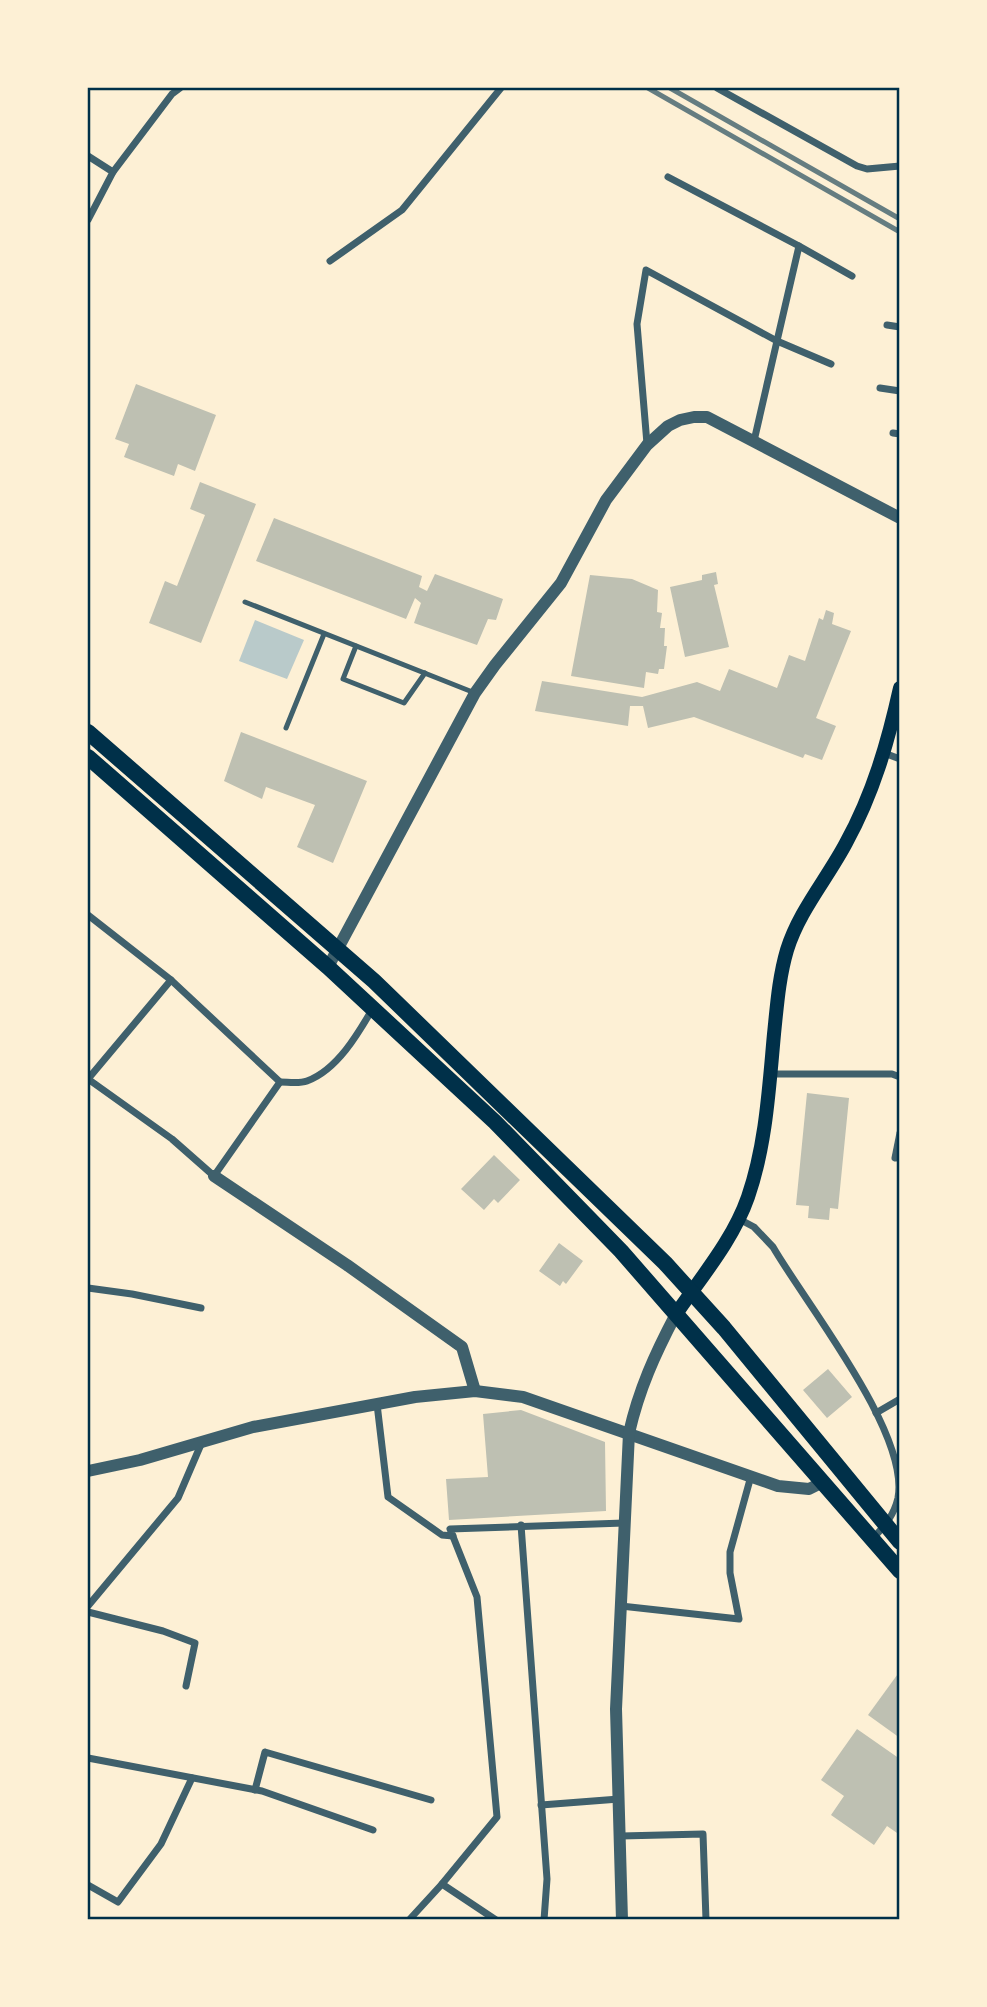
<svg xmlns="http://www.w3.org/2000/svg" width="987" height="2007" font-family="'Archivo Narrow',sans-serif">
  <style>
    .green { fill: #b9caca }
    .building { fill: #bec0b2 }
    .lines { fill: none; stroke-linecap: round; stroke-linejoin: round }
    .service { stroke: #3f606c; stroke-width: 5 }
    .minor { stroke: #3f606c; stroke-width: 7 }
    .tertiary { stroke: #3f606c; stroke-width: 12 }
    .secondary { stroke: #003049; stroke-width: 14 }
    .trunk { stroke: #003049; stroke-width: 16 }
    .rail { stroke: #657d81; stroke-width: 5 }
    .neatline { fill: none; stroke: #003049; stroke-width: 2.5 }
  </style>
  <rect width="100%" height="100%" fill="#fdf0d5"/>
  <polygon class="green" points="255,620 304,640 287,679 239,661"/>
  <g class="building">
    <polygon points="136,384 216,415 195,471 178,464 174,476 124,457 129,444 115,439"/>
    <polygon points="200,482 256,504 201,643 149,623 165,581 177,586 205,515 190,509"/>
    <polygon points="274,518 422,576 419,587 427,591 435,574 503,599 496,620 488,619 477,645 414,623 421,603 415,598 406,619 256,561"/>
    <polygon points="716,572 718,584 714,585 729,647 685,657 670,587 702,580 702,575"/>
    <polygon points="590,575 632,579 658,590 657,612 662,613 660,628 665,628 664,646 667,646 664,669 659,669 658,674 646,672 644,688 571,676"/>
    <polygon points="826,610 834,613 832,624 851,631 816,718 836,726 822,760 805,754 803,758 694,717 648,728 643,706 630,706 628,726 535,711 542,681 642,697 697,682 720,691 729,669 777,688 789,655 805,661 819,618 823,620"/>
    <polygon points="241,732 367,781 333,863 297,847 315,805 266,787 262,799 224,781"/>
    <polygon points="807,1093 849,1098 838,1209 830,1208 829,1220 808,1218 809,1206 796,1205"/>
    <polygon points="494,1155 520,1180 498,1203 494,1199 484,1210 461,1189"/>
    <polygon points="559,1243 583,1261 566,1284 563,1281 560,1286 539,1271"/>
    <polygon points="828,1369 852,1397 827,1418 803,1390"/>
    <polygon points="521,1410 605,1442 606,1511 449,1520 446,1479 488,1477 483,1414"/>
    <polygon points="900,1671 900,1738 868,1715"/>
    <polygon points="857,1729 900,1759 900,1835 887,1826 874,1845 831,1815 844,1796 821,1780"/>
  </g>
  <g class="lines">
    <g class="service">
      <polyline points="245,602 475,693"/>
      <polyline points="356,646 343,679 404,703 425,673"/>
      <polyline points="286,728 324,634"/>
    </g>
    <g class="minor">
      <polyline points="717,88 857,166 867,169 900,166"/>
      <polyline points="88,156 113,172 88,220"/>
      <polyline points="113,172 172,94 180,88"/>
      <polyline points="668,177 799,246"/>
      <polyline points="330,261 402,210 501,88"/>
      <polyline points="887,325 900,327"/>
      <polyline points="831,364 777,341 799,246 852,276"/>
      <polyline points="880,388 900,391"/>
      <polyline points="893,433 900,434"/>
      <polyline points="647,444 637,324 646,270 777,341 754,441"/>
      <polyline points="884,753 900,759"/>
      <polyline points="88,915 171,980 280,1082 214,1176 172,1139 88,1079"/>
      <polyline points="771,1074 892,1074 900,1077"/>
      <polyline points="88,1079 171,980"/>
      <path d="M280 1082C288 1082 299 1084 307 1081 337 1070 358 1034 373 1008"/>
      <polyline points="895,1158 900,1133"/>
      <path d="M739 1219 754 1227 773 1247C806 1304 910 1433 898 1498 894 1515 885 1526 873 1538"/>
      <polyline points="88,1288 132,1294 201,1308"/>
      <polyline points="377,1404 388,1497 442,1535 453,1536"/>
      <polyline points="876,1413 900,1399"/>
      <polyline points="521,1525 547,1879 544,1920"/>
      <polyline points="88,1606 178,1498 202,1442"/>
      <polyline points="621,1606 739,1619 730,1573 730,1552 751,1476"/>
      <polyline points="88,1612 163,1631 195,1643 186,1686"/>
      <polyline points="88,1758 262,1791 373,1830"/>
      <polyline points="255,1790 265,1752 431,1800"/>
      <polyline points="541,1805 619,1799"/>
      <polyline points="621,1836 703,1834 706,1920"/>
      <polyline points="442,1884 496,1920"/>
      <polyline points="88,1885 118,1902 161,1844 192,1778"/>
      <polyline points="409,1920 442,1884 497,1817 477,1597 450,1529 624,1523"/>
    </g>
    <g class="tertiary">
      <polyline points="328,967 475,693 495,665 561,583 606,500 647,445 668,426 680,420 694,417 707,417 900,518"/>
      <polyline points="214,1176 347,1265 462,1347 475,1391"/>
      <polyline points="88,1471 140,1460 253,1427 415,1397 475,1391 523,1397 778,1486 809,1489 823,1482"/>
      <path d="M622 1920 616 1709 629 1433C639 1389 655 1354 676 1314"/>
    </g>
    <path class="secondary" d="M676 1314C702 1276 733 1240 748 1197 766 1145 769 1088 774 1034 777 1005 779 977 787 950 799 911 827 879 846 843 873 794 888 742 900 688"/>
    <g class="trunk">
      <polyline points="88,732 374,981 665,1263 724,1328 900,1542"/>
      <polyline points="88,757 328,967 495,1122 621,1251 900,1571"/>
    </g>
    <g class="rail">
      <polyline points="648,88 900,232"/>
      <polyline points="670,88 900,219"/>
    </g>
  </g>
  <rect width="987" height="2007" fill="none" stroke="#fdf0d5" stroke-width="178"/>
  <rect x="89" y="89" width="809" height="1829" class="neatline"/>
</svg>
